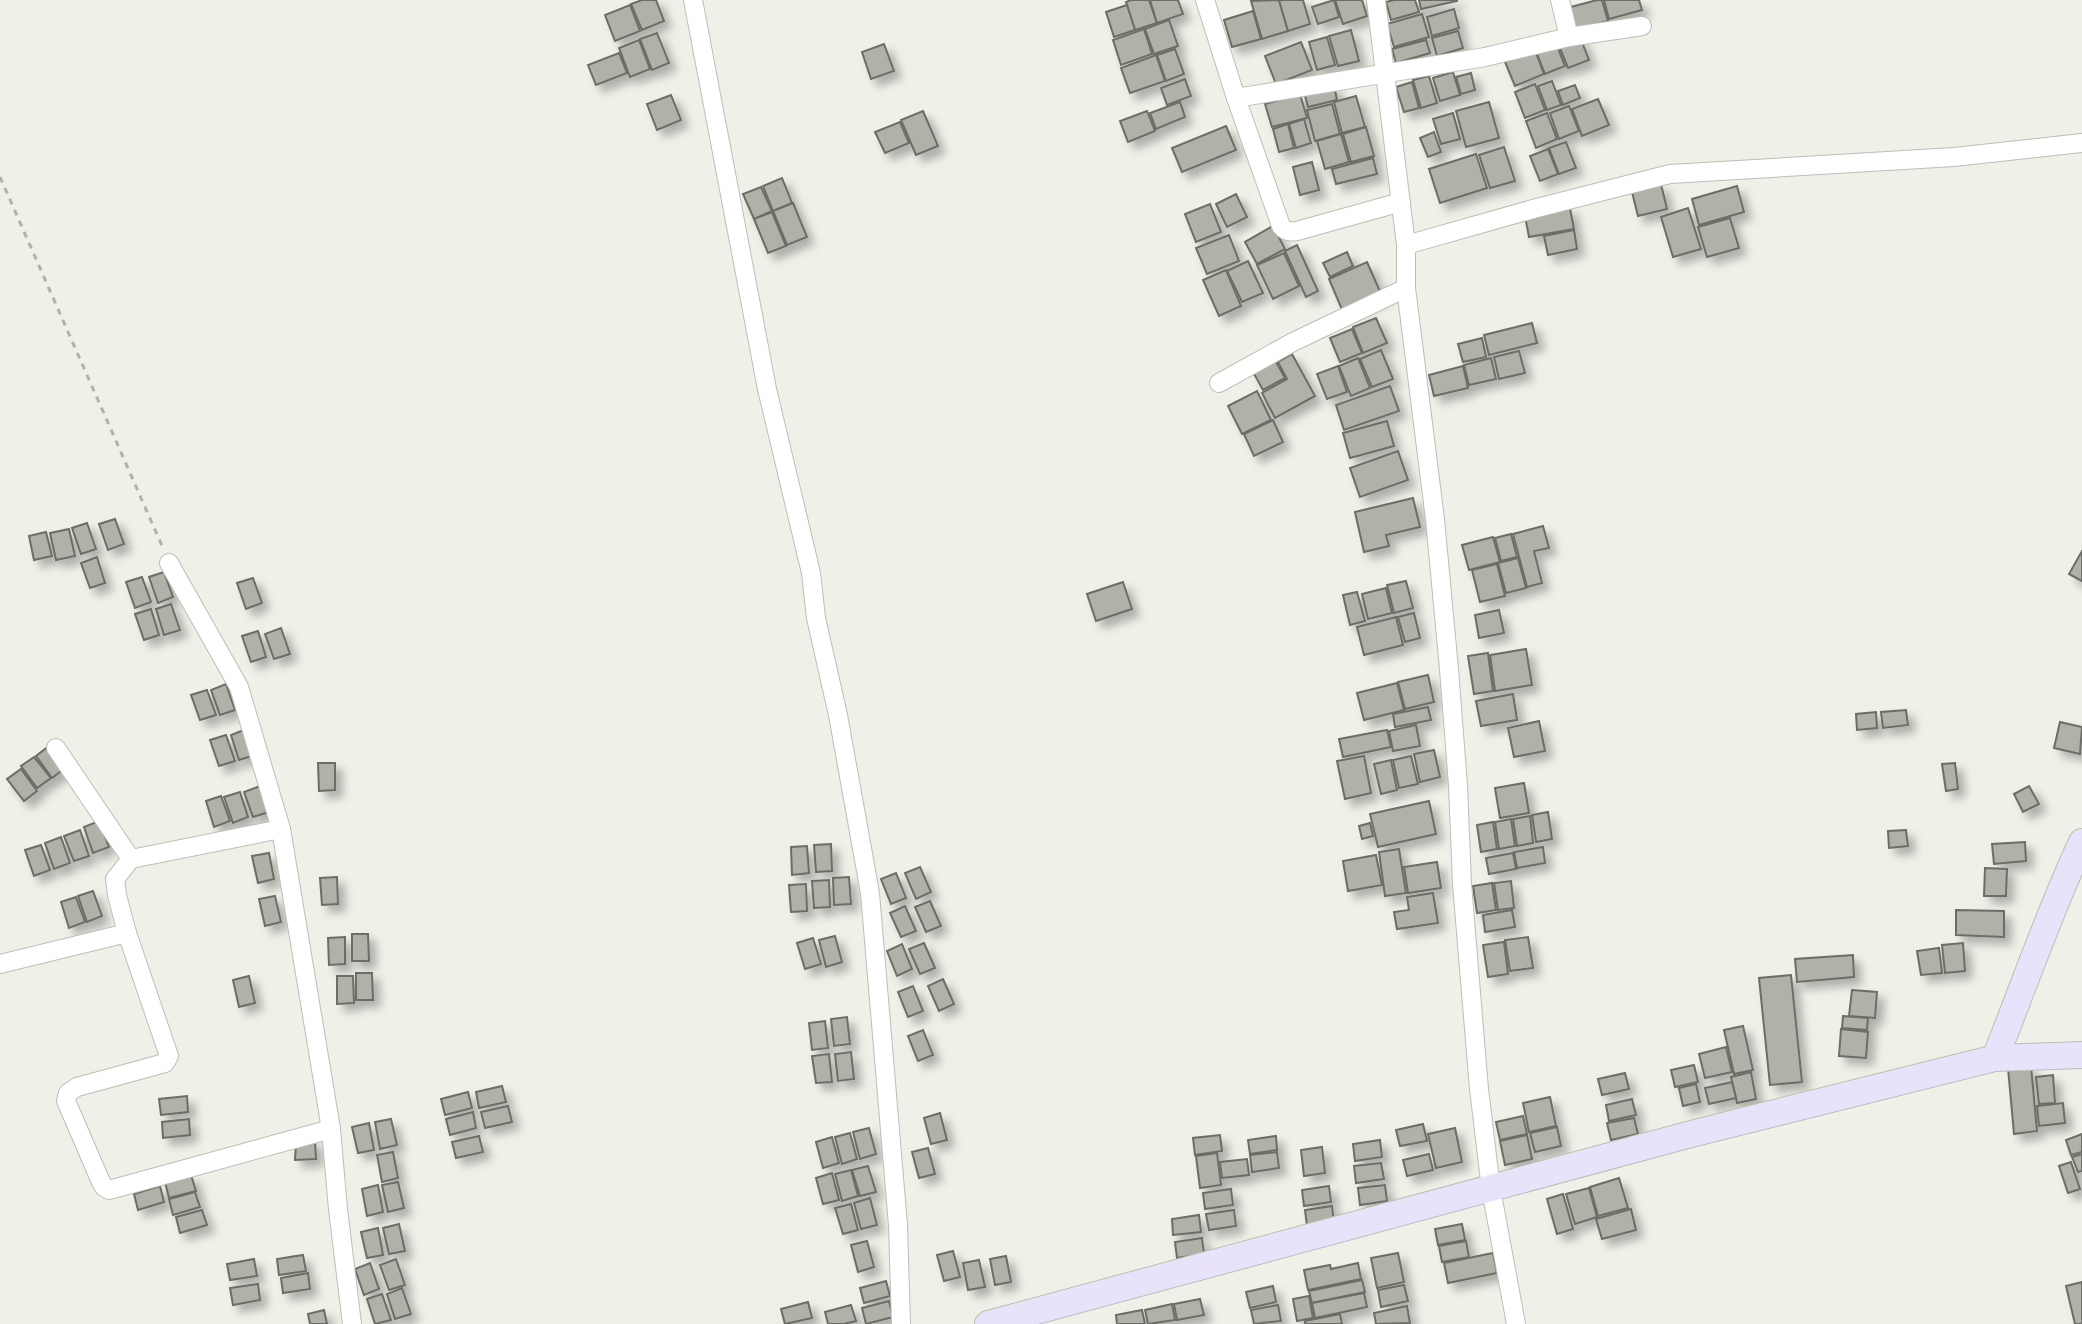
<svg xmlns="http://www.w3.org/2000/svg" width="2082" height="1324" font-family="Rubik,sans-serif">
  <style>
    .building { fill: #aeb2a9; stroke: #6b6e66; stroke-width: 2; filter: url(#shadow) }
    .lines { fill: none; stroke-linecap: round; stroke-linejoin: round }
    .street-casing { stroke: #bbbfb6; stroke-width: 20 }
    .secondary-casing { stroke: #bbbfb6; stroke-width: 28 }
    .path { stroke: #b0b2ab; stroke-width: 3; stroke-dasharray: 6 6; stroke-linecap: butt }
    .street { stroke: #fff; stroke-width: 18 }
    .secondary { stroke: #e8e2fa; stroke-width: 26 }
  </style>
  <defs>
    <filter id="shadow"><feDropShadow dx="7" dy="7" stdDeviation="4" flood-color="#0004"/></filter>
  </defs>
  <rect width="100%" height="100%" fill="#eef1e8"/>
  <g class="building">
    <polygon points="642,0 656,0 664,21 642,30 631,4"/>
    <polygon points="1131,0 1149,0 1157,23 1135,30 1126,2"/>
    <polygon points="1150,0 1178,0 1183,14 1157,23"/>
    <polygon points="1279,0 1288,31 1262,39 1251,1"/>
    <polygon points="1279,0 1303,0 1310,24 1288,31"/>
    <polygon points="1334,0 1339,17 1318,24 1312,7"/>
    <polygon points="1335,0 1362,0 1367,16 1343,24"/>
    <polygon points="1394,0 1415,0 1419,12 1391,20 1386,2"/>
    <polygon points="1419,0 1457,0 1457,1 1421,9"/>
    <polygon points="1597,0 1602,0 1608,21 1572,30 1567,8"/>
    <polygon points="1604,0 1639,0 1642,10 1609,19"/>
    <polygon points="630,5 640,31 615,41 605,15"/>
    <polygon points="1127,5 1135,30 1114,37 1106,12"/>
    <polygon points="1454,9 1459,28 1432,36 1427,17"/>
    <polygon points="1253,11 1261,39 1232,47 1224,20"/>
    <polygon points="1422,14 1429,37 1394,47 1387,24"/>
    <polygon points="1169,20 1178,46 1154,54 1145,29"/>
    <polygon points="1144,29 1152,54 1121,65 1113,40"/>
    <polygon points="1351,30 1359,61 1338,66 1329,36"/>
    <polygon points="1458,31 1463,48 1437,56 1432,38"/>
    <polygon points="657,33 669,63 652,70 640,39"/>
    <polygon points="1327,37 1335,65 1317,70 1309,42"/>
    <polygon points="1580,37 1589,60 1568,68 1559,46"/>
    <polygon points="639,40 650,69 630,77 619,48"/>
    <polygon points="1426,40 1430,53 1396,63 1392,49"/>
    <polygon points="1301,42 1312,70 1276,84 1265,56"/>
    <polygon points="884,44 894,71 871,79 862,52"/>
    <polygon points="1557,46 1565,66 1545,74 1537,54"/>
    <polygon points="1175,49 1184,74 1166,81 1157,55"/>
    <polygon points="1535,50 1544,74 1515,86 1505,62"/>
    <polygon points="619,53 627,73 596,85 588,65"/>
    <polygon points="1156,55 1165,81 1130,93 1121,68"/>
    <polygon points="1453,72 1460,95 1440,101 1433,78"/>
    <polygon points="1471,73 1475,90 1461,94 1456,77"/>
    <polygon points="1429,76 1437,103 1421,108 1413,80"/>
    <polygon points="1185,79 1191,96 1167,105 1161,88"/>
    <polygon points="1552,81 1561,105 1547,110 1538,86"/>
    <polygon points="1412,82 1419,108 1404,112 1396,87"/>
    <polygon points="1535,84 1545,110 1525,118 1515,92"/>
    <polygon points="1334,85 1337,100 1308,107 1304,92"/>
    <polygon points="1575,85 1580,98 1563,105 1558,91"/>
    <polygon points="1300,94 1307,118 1272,127 1265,104"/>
    <polygon points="671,95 681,120 657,130 647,104"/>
    <polygon points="1356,96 1365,127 1342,133 1334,102"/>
    <polygon points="1598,99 1609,125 1582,136 1572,109"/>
    <polygon points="1180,102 1185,117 1156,129 1150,113"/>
    <polygon points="1489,102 1499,138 1466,147 1456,111"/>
    <polygon points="1332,104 1340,134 1315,141 1307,110"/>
    <polygon points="1569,106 1579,131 1559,139 1550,113"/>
    <polygon points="923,111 938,146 916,155 901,120"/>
    <polygon points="1147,111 1155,131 1128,142 1120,121"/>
    <polygon points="1453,113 1460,139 1441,144 1433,119"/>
    <polygon points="1547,113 1557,139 1536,148 1526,121"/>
    <polygon points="1304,119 1311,143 1296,148 1289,124"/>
    <polygon points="900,122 909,143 885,153 875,132"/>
    <polygon points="1288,124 1294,148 1279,152 1273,129"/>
    <polygon points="1226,126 1236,150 1182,172 1172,148"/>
    <polygon points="1366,127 1374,156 1351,162 1343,134"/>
    <polygon points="1434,132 1441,152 1428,157 1420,138"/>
    <polygon points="1341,134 1349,162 1325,169 1317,141"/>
    <polygon points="1566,142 1576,168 1559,174 1549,148"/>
    <polygon points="1504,147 1515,181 1490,188 1479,155"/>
    <polygon points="1548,149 1558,174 1540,181 1530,156"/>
    <polygon points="1476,154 1487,188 1440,203 1429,169"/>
    <polygon points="1373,158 1377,174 1336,184 1332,169"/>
    <polygon points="1312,162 1319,190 1300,195 1293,167"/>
    <polygon points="782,178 792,203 773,211 763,186"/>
    <polygon points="1661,184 1667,209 1638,216 1632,192"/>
    <polygon points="1737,186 1744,212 1699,225 1692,199"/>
    <polygon points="761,187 772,211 754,219 743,194"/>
    <polygon points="1236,194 1247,217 1227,227 1216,204"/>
    <polygon points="793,203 807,237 787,245 773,211"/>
    <polygon points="1210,204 1221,232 1196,242 1185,214"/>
    <polygon points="1570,208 1574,229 1529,237 1525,216"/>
    <polygon points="1688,208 1701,249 1673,257 1661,217"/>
    <polygon points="772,212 786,246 768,253 754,219"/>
    <polygon points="1730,218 1739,248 1707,257 1698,227"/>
    <polygon points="1273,226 1285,249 1257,264 1245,242"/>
    <polygon points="1574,230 1577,249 1548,255 1544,236"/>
    <polygon points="1229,235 1239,261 1207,274 1196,248"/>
    <polygon points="1297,245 1318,291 1306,297 1285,251"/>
    <polygon points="1347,252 1353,266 1330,277 1323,263"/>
    <polygon points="1284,253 1299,286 1273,299 1257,265"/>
    <polygon points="1248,261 1263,293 1242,302 1227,271"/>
    <polygon points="1367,262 1382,296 1343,312 1329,279"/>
    <polygon points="1226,270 1241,306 1219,316 1203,280"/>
    <polygon points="1376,318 1387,343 1363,353 1353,327"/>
    <polygon points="1532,323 1537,343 1489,355 1484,335"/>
    <polygon points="1352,329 1362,353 1340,362 1330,338"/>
    <polygon points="1482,338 1486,357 1463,362 1458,344"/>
    <polygon points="1381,350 1393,379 1372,387 1360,359"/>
    <polygon points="1519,351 1525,373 1499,379 1494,357"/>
    <polygon points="1292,354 1315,396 1275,418 1262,393 1287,379 1278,362"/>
    <polygon points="1358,358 1370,388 1351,396 1339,366"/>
    <polygon points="1491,358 1496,379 1469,385 1464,365"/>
    <polygon points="1275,360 1285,378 1263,390 1253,372"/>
    <polygon points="1338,366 1347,392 1327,399 1317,374"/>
    <polygon points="1463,366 1468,388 1434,396 1429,375"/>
    <polygon points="1390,386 1399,411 1344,430 1336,405"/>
    <polygon points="1257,391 1271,420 1242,434 1228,406"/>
    <polygon points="1273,420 1283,442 1254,456 1244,434"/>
    <polygon points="1387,421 1394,446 1350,458 1343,433"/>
    <polygon points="1398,451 1408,480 1360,497 1350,468"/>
    <polygon points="1413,498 1420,527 1386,535 1389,546 1364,552 1355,512"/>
    <polygon points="115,519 124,544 108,550 99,524"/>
    <polygon points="87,523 96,549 81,554 72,528"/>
    <polygon points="1543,526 1549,548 1534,551 1542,583 1527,587 1513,534"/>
    <polygon points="69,529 75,556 56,560 50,533"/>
    <polygon points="46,532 52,556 34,560 29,536"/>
    <polygon points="1511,534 1517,557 1501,561 1495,538"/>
    <polygon points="1493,537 1500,562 1469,570 1462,545"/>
    <polygon points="2082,551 2082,581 2069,574"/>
    <polygon points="97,557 105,583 90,588 81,563"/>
    <polygon points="1518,558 1526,588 1506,593 1498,563"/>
    <polygon points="1497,564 1505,596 1480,602 1472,570"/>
    <polygon points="164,572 173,597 158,603 149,577"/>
    <polygon points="142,577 151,602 135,608 126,582"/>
    <polygon points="253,578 262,603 246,609 237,583"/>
    <polygon points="1406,581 1413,608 1394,613 1387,585"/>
    <polygon points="1123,582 1132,609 1096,621 1087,594"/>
    <polygon points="1386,588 1392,613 1368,619 1362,594"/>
    <polygon points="1357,592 1365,621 1350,625 1343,595"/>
    <polygon points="171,604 180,630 164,635 156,609"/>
    <polygon points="151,609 159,635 144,640 135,614"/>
    <polygon points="1499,610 1504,633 1479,638 1475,615"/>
    <polygon points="1414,613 1420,638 1405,642 1398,617"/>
    <polygon points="1396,617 1403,645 1364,655 1357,627"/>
    <polygon points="281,628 290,654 274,659 265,634"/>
    <polygon points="258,631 266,657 251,662 242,636"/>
    <polygon points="1526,649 1532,685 1495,691 1490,655"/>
    <polygon points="1488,653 1493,691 1474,694 1468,656"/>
    <polygon points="1428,675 1434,702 1405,709 1398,682"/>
    <polygon points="1397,683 1404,710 1364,720 1357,693"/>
    <polygon points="226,684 235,710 220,715 211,690"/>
    <polygon points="207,690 216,715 200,720 191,695"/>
    <polygon points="1513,694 1517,720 1481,726 1476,701"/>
    <polygon points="1428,707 1431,720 1395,727 1393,714"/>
    <polygon points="1906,710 1908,725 1883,728 1881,712"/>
    <polygon points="1876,712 1877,728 1857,730 1856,714"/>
    <polygon points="1539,721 1545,751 1514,757 1508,728"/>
    <polygon points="2060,722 2082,727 2080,754 2054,748"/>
    <polygon points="1416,725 1420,746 1393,751 1389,731"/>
    <polygon points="246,729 255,755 239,760 231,735"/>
    <polygon points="1387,730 1391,747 1343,757 1339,739"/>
    <polygon points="226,735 235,761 219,766 210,740"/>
    <polygon points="49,746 65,768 52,778 36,756"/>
    <polygon points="1434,750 1440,777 1420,782 1414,754"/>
    <polygon points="1364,756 1371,793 1345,799 1337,761"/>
    <polygon points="1411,756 1418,784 1399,788 1393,760"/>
    <polygon points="34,757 51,778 37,788 21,766"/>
    <polygon points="1391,760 1397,790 1381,794 1374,764"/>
    <polygon points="318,763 335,763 335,790 319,791"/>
    <polygon points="1955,763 1958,789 1946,791 1942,764"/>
    <polygon points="21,769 37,791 24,801 7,779"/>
    <polygon points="1524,783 1529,813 1500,818 1495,788"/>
    <polygon points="260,786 269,812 253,817 244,792"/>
    <polygon points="2029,786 2039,804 2023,812 2014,794"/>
    <polygon points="240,792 248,817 233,823 224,797"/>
    <polygon points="221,796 230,821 214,827 206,801"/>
    <polygon points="1429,801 1436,834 1378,847 1370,814"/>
    <polygon points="1548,812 1552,839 1536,842 1532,815"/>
    <polygon points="1530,816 1533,843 1517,846 1513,819"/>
    <polygon points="1511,819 1515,846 1499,849 1495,822"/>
    <polygon points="99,821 109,847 93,853 84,827"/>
    <polygon points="1493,822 1497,849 1481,852 1477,825"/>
    <polygon points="1370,823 1373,836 1362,839 1359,826"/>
    <polygon points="80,830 89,856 74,861 64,836"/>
    <polygon points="1906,830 1908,846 1889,848 1888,831"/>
    <polygon points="61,837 70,863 54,869 45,843"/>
    <polygon points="2025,842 2026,861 1994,864 1992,844"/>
    <polygon points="831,844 832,871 816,872 814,845"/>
    <polygon points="41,845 50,870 34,876 25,850"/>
    <polygon points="807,846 809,873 792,875 791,847"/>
    <polygon points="1543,847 1545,863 1517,868 1514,852"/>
    <polygon points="1399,849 1406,893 1385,896 1379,852"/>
    <polygon points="269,853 274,879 258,883 252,856"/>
    <polygon points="1513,853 1516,869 1489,874 1486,858"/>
    <polygon points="1376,855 1382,885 1348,891 1343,861"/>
    <polygon points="1437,862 1441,888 1408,893 1404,867"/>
    <polygon points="920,867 931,892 916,899 905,873"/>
    <polygon points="1985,868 2007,869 2006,896 1984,896"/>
    <polygon points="896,873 906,898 891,904 881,879"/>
    <polygon points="337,877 338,904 322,905 320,878"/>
    <polygon points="849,877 851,904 834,905 833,878"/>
    <polygon points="829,880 830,907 814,908 812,881"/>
    <polygon points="1511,881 1514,908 1498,910 1494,883"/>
    <polygon points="1492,883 1496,910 1477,913 1473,886"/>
    <polygon points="806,884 807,911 791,912 789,885"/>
    <polygon points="93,891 102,916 87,922 78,896"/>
    <polygon points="1433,893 1438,923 1397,929 1394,912 1409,910 1407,897"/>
    <polygon points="275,896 281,922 265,926 259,899"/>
    <polygon points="76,897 85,922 69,928 61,902"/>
    <polygon points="930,901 941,926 926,932 915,907"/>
    <polygon points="905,906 916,931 901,937 890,913"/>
    <polygon points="1512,910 1515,927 1485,932 1483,915"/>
    <polygon points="1956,910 2004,911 2004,937 1956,935"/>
    <polygon points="352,934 368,934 369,961 352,961"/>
    <polygon points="835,936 842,962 826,967 819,940"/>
    <polygon points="345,937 345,964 329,965 328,938"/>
    <polygon points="1528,937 1533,968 1510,971 1505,940"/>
    <polygon points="813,938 821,964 805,969 797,943"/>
    <polygon points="1504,942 1508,974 1488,977 1483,945"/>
    <polygon points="924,943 935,968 920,974 909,949"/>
    <polygon points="1963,943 1965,971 1945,973 1942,945"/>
    <polygon points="902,944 912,969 897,976 887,951"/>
    <polygon points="1939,948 1942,973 1921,975 1917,951"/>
    <polygon points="1853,955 1854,977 1797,982 1795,959"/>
    <polygon points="356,973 372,973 373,1000 356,1000"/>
    <polygon points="1791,975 1802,1082 1770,1085 1759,978"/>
    <polygon points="249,976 255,1003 239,1007 233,980"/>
    <polygon points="337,976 353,976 354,1003 337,1004"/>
    <polygon points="943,979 954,1004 939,1011 928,986"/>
    <polygon points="913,986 923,1011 908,1017 898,992"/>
    <polygon points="1852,990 1877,992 1875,1018 1849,1016"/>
    <polygon points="1843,1016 1868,1018 1867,1030 1842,1028"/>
    <polygon points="847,1017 850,1044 834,1046 831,1019"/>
    <polygon points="825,1021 828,1048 812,1050 809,1023"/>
    <polygon points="1743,1026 1753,1070 1734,1074 1724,1030"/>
    <polygon points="1841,1029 1868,1032 1866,1058 1839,1056"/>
    <polygon points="923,1030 933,1055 918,1061 908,1036"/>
    <polygon points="1726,1047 1732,1072 1705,1078 1699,1054"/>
    <polygon points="851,1052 854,1079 838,1081 835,1054"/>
    <polygon points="829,1054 832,1082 816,1083 812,1056"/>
    <polygon points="1694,1065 1698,1082 1675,1087 1671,1070"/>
    <polygon points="2031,1066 2037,1131 2014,1134 2008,1068"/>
    <polygon points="1751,1072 1756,1099 1737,1103 1731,1077"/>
    <polygon points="1625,1073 1629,1089 1602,1095 1598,1079"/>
    <polygon points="2053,1075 2055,1103 2039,1104 2036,1077"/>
    <polygon points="1732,1082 1736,1098 1709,1104 1705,1088"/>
    <polygon points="1696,1084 1700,1102 1683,1106 1679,1088"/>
    <polygon points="502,1086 506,1102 479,1108 476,1092"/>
    <polygon points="468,1092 472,1108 445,1115 441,1099"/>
    <polygon points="187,1096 188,1112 161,1115 159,1099"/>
    <polygon points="1550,1097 1556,1126 1529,1132 1523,1103"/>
    <polygon points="1632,1099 1636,1115 1609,1121 1606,1105"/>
    <polygon points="2063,1103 2065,1123 2039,1126 2037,1106"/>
    <polygon points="508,1106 512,1122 485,1128 481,1112"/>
    <polygon points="473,1112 476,1128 450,1135 446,1119"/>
    <polygon points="940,1113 947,1140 931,1144 924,1118"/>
    <polygon points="1523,1116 1527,1134 1500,1140 1496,1122"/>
    <polygon points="1634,1118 1638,1134 1611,1140 1607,1123"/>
    <polygon points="189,1119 190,1135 163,1138 162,1122"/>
    <polygon points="391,1119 397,1145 380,1149 375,1122"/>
    <polygon points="369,1123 374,1150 358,1153 352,1127"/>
    <polygon points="1423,1124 1427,1141 1400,1146 1396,1130"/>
    <polygon points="1557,1127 1561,1146 1535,1152 1530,1133"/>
    <polygon points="869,1128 876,1154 860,1159 853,1132"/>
    <polygon points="1455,1128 1462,1162 1436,1168 1428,1134"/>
    <polygon points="850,1133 857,1159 842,1164 835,1137"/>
    <polygon points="2082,1134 2082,1152 2071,1155 2066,1140"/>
    <polygon points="1220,1135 1222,1151 1195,1155 1193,1138"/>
    <polygon points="1527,1135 1532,1159 1505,1165 1500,1141"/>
    <polygon points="479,1136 483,1152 456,1158 452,1142"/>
    <polygon points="1276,1136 1277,1150 1250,1154 1248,1140"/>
    <polygon points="832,1137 839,1163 823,1168 816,1142"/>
    <polygon points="315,1140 316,1159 295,1160 296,1142"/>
    <polygon points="1380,1140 1382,1157 1355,1161 1353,1144"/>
    <polygon points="1322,1147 1325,1173 1304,1176 1301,1150"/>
    <polygon points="928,1148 935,1174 919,1178 912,1152"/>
    <polygon points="393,1152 398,1178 382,1182 377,1155"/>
    <polygon points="1277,1152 1279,1168 1252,1172 1250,1155"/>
    <polygon points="1217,1153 1221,1185 1200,1188 1196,1156"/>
    <polygon points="1429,1154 1433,1170 1407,1176 1403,1160"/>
    <polygon points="2082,1154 2082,1171 2078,1172 2072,1157"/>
    <polygon points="1247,1159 1249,1175 1222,1178 1220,1162"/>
    <polygon points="2071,1162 2080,1189 2068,1193 2059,1166"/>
    <polygon points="1381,1163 1384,1179 1356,1183 1354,1166"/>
    <polygon points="868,1166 876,1192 860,1196 852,1170"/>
    <polygon points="851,1170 858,1196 842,1201 835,1174"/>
    <polygon points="832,1173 839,1200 823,1204 816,1178"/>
    <polygon points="191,1175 196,1191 169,1198 165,1182"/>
    <polygon points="1619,1178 1628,1208 1598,1216 1590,1187"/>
    <polygon points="398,1182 404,1208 388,1212 382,1185"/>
    <polygon points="378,1185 383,1212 367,1216 362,1189"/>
    <polygon points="1385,1185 1387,1201 1360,1205 1358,1188"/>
    <polygon points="160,1186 164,1202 138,1210 134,1194"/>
    <polygon points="1329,1186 1331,1202 1304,1206 1302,1190"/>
    <polygon points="1589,1188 1597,1217 1575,1224 1566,1194"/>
    <polygon points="1231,1189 1233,1205 1205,1209 1203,1193"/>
    <polygon points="195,1192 200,1207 173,1215 169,1199"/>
    <polygon points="1563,1194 1573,1229 1557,1234 1547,1199"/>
    <polygon points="870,1198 877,1225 861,1229 854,1203"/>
    <polygon points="851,1204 858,1230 843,1234 835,1208"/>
    <polygon points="1332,1206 1334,1223 1307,1226 1305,1210"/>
    <polygon points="1631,1209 1636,1230 1602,1239 1596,1219"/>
    <polygon points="202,1210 207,1225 180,1233 176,1217"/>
    <polygon points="1234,1210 1236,1226 1209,1230 1206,1214"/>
    <polygon points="1199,1215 1201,1232 1173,1235 1172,1219"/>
    <polygon points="399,1224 405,1251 389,1254 383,1228"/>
    <polygon points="1462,1224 1465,1240 1438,1245 1435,1229"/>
    <polygon points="378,1228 383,1255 367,1258 361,1232"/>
    <polygon points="1202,1238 1204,1254 1177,1258 1175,1242"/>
    <polygon points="867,1241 874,1267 858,1272 851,1245"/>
    <polygon points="1466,1241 1469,1257 1442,1262 1439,1246"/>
    <polygon points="953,1251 960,1277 944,1281 937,1255"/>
    <polygon points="1398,1253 1404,1282 1377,1288 1371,1258"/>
    <polygon points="1493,1253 1497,1273 1448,1283 1444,1263"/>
    <polygon points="303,1255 306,1271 279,1275 277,1259"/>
    <polygon points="1006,1256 1011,1282 995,1285 990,1259"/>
    <polygon points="254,1259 257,1276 230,1280 227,1264"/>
    <polygon points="396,1259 405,1285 389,1290 380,1265"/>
    <polygon points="979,1260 985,1287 968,1290 963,1263"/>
    <polygon points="370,1263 379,1289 364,1295 355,1269"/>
    <polygon points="1358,1263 1361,1279 1308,1290 1304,1270 1330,1265 1331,1269"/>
    <polygon points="308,1273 310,1289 283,1293 281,1278"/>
    <polygon points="1362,1280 1365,1292 1312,1303 1309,1291"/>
    <polygon points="886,1281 890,1296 864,1303 860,1288"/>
    <polygon points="2082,1282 2082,1324 2075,1324 2066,1286"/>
    <polygon points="258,1284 260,1300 233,1305 230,1288"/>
    <polygon points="1404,1285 1408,1301 1381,1307 1378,1290"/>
    <polygon points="1273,1286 1276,1302 1250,1308 1246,1292"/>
    <polygon points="402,1288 411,1314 395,1319 387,1294"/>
    <polygon points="1364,1293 1367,1307 1315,1318 1312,1303"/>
    <polygon points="382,1294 391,1320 375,1324 367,1299"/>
    <polygon points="1309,1296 1313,1318 1297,1321 1293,1299"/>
    <polygon points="1200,1299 1204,1315 1177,1320 1174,1304"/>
    <polygon points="889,1301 893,1317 866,1324 862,1308"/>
    <polygon points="808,1302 812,1318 785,1324 781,1309"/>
    <polygon points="1172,1304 1175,1320 1148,1324 1145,1310"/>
    <polygon points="851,1305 856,1321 844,1324 828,1324 825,1312"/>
    <polygon points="1278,1305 1281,1321 1254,1324 1251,1310"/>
    <polygon points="1407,1306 1410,1323 1376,1324 1374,1313"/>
    <polygon points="324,1310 327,1324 310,1324 308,1314"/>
    <polygon points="1142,1310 1145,1324 1117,1324 1116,1315"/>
    <polygon points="1340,1314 1342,1324 1305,1324 1305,1321"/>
  </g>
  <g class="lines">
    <defs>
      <g id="street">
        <polyline points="693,0 767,389 811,573 816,618 838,715 870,893 898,1225 901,1324"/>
        <path d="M1205 0 1236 98 1281 226C1286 232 1290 232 1297 231L1401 202"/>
        <polyline points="1376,0 1406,245 1406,288 1435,519 1449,669 1458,785 1462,884 1479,1089 1491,1189 1516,1324"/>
        <polyline points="1560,0 1569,37"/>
        <polyline points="1236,98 1485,57 1569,37 1642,26"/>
        <polyline points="1406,245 1533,209 1670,174 1954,157 2082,143"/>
        <polyline points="1219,383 1293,342 1406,288"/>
        <polyline points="169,563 239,687 281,829 331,1129 338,1209 352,1324"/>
        <polyline points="56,748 131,859"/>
        <polyline points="281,829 131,859 115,879 117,895 127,933 169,1056 165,1063 77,1087 68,1093 66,1101 101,1182 104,1187 109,1190 331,1129"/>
        <polyline points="0,964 127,933"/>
      </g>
      <g id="secondary">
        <path d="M1995 1058C2024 986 2049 912 2082 842"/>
        <polyline points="988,1324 1691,1134 1995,1058 2082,1055"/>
      </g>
    </defs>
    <use href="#street" class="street-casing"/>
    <use href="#secondary" class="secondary-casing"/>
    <polyline class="path" points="0,177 163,548"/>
    <use href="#street" class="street"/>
    <use href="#secondary" class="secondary"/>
  </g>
</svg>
